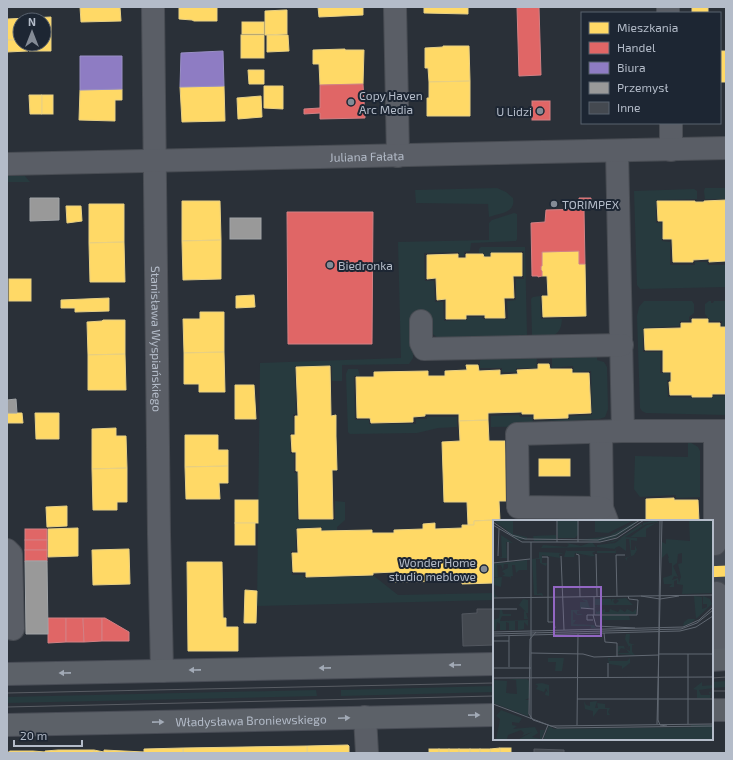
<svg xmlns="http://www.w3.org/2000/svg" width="733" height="760" font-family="'Exo 2',sans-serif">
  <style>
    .green { fill: #273a3e }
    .homes { fill: #ffd966; stroke: #e8d084 }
    .shops { fill: #e06666; stroke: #d38084 }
    .offices { fill: #8e7cc3; stroke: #998fc5 }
    .industry { fill: #999; stroke: #a1a4a7 }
    .building { fill: #444950; stroke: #52575f }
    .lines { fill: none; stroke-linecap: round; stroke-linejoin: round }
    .minor-tunnel { stroke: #3f454e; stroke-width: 22; stroke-dasharray: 22 11; stroke-linecap: butt }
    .minor-casing { stroke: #484c53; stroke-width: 24 }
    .major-casing { stroke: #484c55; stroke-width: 24 }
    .minor { stroke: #5a5e66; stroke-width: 22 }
    .major { stroke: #5c6168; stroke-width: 22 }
    .tram { stroke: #595d64; stroke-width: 1 }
    .oneway { fill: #a2aab6 }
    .poi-dot { fill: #848b96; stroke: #1d2633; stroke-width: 1.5 }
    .labels { text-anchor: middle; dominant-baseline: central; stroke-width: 4; stroke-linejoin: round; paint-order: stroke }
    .poi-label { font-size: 12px; fill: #b4bcc9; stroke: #1d2633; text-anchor: start }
    .street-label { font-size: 12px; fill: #b4bcc9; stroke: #1d2633 }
    .inset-road { fill: none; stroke: #616872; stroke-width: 1 }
    .view { fill: #9266c3; fill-opacity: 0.15; stroke: #9266c3; stroke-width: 2 }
    .inset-edge { fill: none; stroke: #b4bcc9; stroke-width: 2 }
  </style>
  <rect width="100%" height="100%" fill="#2a3038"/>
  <g class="green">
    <polygon points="7,176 25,176 30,182 7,182"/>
    <path d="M497 188 506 192 513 198C516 213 500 213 489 217L488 204 416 203 415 190Z"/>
    <polygon points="705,188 726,188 726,199 705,199 704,191"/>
    <polygon points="694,189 697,191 697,199 656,200 656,223 661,223 662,241 670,242 670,265 695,265 695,262 707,262 708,265 726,265 726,287 640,289 637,285 634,191"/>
    <polygon points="514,213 517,214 517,239 516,241 471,243 470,251 464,252 464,256 459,256 459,252 424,253 425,281 434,281 435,302 443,302 444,321 467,320 468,317 482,317 483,319 508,319 507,301 516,300 516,279 524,279 524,251 490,253 490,256 484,257 484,253 479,253 479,249 481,247 525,247 527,335 525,338 441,340 414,321 413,358 409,364 342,365 342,381 332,381 332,366 295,366 296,414 293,414 294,433 290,433 290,454 294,454 294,473 297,473 297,520 335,520 335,501 345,502 345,520 337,527 337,530 322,530 322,527 296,528 296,551 291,551 292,575 303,575 304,578 374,576 398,595 494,593 494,600 257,606 260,363 401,358 398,242 489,240 489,223 492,220"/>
    <path d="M540 296 541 319H562C561 338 550 337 534 338L532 335 531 299 533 297Z"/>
    <polygon points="644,301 692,301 694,304 694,313 689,317 689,321 680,321 679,326 643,328 643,352 661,352 660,373 669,373 670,380 667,380 668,397 713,398 713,396 726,396 726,415 646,413 642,411 640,408 637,316 639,307"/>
    <polygon points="709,301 711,301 711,303 713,303 714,301 726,301 726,326 722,326 722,321 710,321 705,314 705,304"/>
    <polygon points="535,356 537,359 536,368 516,368 516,372 502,372 502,368 480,368 480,361 481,358"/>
    <polygon points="597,356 597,360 604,362 607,367 608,409 605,417 599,419 568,421 568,426 491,427 491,416 519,415 520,417 532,417 533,422 570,419 570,416 592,415 591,371 574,372 573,366 552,368 552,357"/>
    <polygon points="348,369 358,369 360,376 354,376 355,420 369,420 369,424 416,424 416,419 427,419 427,417 457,417 457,427 438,428 417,433 350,434 348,432 346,374"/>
    <polygon points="688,441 698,447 700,451 700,497 676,498 676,495 640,497 634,489 635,456 688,457"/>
    <polygon points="726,681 726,687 712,688 712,682"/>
    <polygon points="494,686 494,692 341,696 341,690"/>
    <polygon points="316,690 317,696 7,703 7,697"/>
  </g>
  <g class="homes">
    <polygon points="80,7 120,7 121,21 81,22"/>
    <polygon points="179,7 217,7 217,21 194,21 192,20 179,19"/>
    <polygon points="318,7 363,7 363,15 319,17"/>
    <polygon points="424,7 468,7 468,14 424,13"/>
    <rect x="692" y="7" width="16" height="6"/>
    <polygon points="285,10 287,10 287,34 265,35 265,11"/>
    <polygon points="51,17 51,40 44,40 44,20 29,20 29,18"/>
    <polygon points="29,18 29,20 20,20 20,40 7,40 7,19"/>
    <rect x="242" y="22" width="22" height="12"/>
    <rect x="241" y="35" width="23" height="23"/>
    <polygon points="267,35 288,35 289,51 267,52"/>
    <polygon points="7,40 20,40 20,44 28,44 28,51 7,52"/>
    <polygon points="44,40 51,40 51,51 29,51 29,44 44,44"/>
    <polygon points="443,46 469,46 470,81 429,82 428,68 425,68 425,48 443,47"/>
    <polygon points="345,49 345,50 364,50 363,84 320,85 319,64 313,64 313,50"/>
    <rect x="720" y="51" width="6" height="31"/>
    <polygon points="248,70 264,70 264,84 249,84"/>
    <polygon points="470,81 470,116 427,116 427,98 429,98 429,82"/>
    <polygon points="224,86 225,121 182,122 180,87"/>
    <polygon points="264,86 283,86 283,109 264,108"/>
    <polygon points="122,89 122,100 115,100 115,121 79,120 80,90"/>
    <polygon points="29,95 42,95 42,114 30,114"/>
    <rect x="42" y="95" width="11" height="19"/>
    <polygon points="261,96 262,117 238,119 237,98"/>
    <polygon points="726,200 726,261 709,262 709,259 693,260 693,262 673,262 672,239 663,239 663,221 658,221 657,201 695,201 695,202 704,202 704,201"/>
    <polygon points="182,201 220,201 221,240 182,241"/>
    <polygon points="89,204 124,204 124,242 89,243"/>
    <polygon points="66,206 81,206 82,221 67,223"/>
    <polygon points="221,240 221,279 183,280 182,241"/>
    <polygon points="124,242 125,282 90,282 89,243"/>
    <polygon points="579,251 579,264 585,264 586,316 543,317 542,296 548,296 547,276 542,276 542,271 541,270 541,266 542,266 542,252"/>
    <polygon points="491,253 522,253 522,276 513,276 514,298 504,298 505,318 485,318 485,315 466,315 466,319 446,319 446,299 437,300 436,278 427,279 427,255 458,254 458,258 466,258 466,254 483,254 484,257 491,257"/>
    <rect x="9" y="279" width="22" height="22"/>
    <polygon points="254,295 255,307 236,308 236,296"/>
    <polygon points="109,298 109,311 75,312 75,308 61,308 61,300"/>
    <polygon points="200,312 224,312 224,352 184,353 183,319 200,319"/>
    <polygon points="692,319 708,319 708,323 720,323 720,327 726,327 726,394 712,394 712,397 692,397 692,395 670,395 669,382 671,382 671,372 663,372 663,350 645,350 644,329 681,328 681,323 692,323"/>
    <polygon points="103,320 125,320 125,354 88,355 87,322 102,321"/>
    <polygon points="224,352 225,392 199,392 199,384 184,384 184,353"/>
    <polygon points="125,354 126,390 88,390 88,355"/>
    <polygon points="538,364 549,364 550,369 572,369 572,373 589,373 591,413 568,414 568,418 534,419 534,414 522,414 522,412 488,413 488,420 459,421 459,414 425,414 425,416 413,417 413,422 371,423 370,418 357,418 356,377 374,377 374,372 428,371 428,376 445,376 445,371 467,370 466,365 478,365 479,371 500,370 500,375 518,374 517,370 538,369"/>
    <polygon points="330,366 331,416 336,415 336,436 337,470 332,470 333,519 299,519 298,471 296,471 296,452 292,452 291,435 295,435 295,416 298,416 296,367"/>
    <polygon points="235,385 254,385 256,419 235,419"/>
    <polygon points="7,413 22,413 23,423 7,423"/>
    <polygon points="35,413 59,413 59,439 36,439"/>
    <polygon points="488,420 489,441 505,441 507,501 499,501 500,521 494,521 494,525 493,520 474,521 474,525 468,525 467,502 444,502 442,442 460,441 459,421"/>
    <polygon points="116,428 116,436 126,436 127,468 92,469 92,429"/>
    <polygon points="185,435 218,435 218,450 228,450 228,466 185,467"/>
    <rect x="539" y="459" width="31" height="17"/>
    <polygon points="228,466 228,483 219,483 220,499 186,499 185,467"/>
    <polygon points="127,468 127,502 117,502 117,510 93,510 92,469"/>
    <polygon points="674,498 674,500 698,500 699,521 646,520 646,499"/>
    <rect x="235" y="500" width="23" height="23"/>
    <polygon points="67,506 67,526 47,527 46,507"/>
    <polygon points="493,520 494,583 462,584 462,581 395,582 395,572 373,573 373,575 306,577 306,572 293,572 292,553 298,553 297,529 321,528 321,531 372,530 372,533 394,533 394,530 423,529 423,524 435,523 435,529 462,528 462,525 474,525 474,521"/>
    <rect x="235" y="523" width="20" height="22"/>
    <polygon points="726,523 726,593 712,593 712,544"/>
    <polygon points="78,528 78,556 48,557 48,529"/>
    <polygon points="129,549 130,584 93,585 92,550"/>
    <polygon points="187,562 222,562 223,618 226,618 226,627 238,627 238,651 188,651"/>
    <polygon points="245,590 257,591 256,623 244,623"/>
    <polygon points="348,745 349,746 349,753 307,753 307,746"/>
    <polygon points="307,746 307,753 183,753 183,748"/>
    <polygon points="183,748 183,753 144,753 144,749"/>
    <rect x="500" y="748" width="11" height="5"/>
    <polygon points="500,748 500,753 490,753 490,749"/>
    <rect x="429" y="749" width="10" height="4"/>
    <rect x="439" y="749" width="10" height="4"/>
    <rect x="449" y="749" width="10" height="4"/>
    <rect x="459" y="749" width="11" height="4"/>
    <rect x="470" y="749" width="10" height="4"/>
    <rect x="480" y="749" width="10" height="4"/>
    <polygon points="58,750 94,750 94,753 45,753 45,751"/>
    <polygon points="94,750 104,752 104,750 144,752 144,753 94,753"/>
    <polygon points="10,751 33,751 45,752 45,753 7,753"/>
  </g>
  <g class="shops">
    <polygon points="517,7 539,7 541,75 519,76"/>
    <polygon points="363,84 365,118 320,119 320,113 304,114 304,109 320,108 320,85"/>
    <rect x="532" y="101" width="18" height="19"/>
    <polygon points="579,198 591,198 591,201 579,202"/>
    <polygon points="584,209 585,264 579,264 579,251 542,252 542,266 541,266 541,270 542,271 542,276 538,277 538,276 532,276 531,223 545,222 546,210"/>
    <polygon points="287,212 373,212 372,344 288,344"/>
    <rect x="25" y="529" width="22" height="11"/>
    <rect x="25" y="540" width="22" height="10"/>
    <rect x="25" y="550" width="22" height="11"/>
    <polygon points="48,618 66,618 66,642 48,643"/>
    <polygon points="66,618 83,618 84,642 66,642"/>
    <polygon points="83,618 102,618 102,641 84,642"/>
    <polygon points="102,618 105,618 129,632 129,641 102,641"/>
  </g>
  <g class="offices">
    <polygon points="223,51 224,86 180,87 181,53"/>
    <polygon points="80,56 122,56 122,89 80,90"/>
  </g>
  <g class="industry">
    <polygon points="30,198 59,198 59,220 30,221"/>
    <rect x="230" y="218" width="31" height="21"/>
    <polygon points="16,399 17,413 7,413 7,400"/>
    <polygon points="25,561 47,561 48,634 26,634"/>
  </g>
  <g class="building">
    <polygon points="477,609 493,609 494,645 463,646 462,614 477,613"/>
    <polygon points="534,749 564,750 564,753 534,753"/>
  </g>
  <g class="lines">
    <polyline class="minor-tunnel" points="715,544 717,593"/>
    <defs>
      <g id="minor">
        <path id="s1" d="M153 7 159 534 162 671"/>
        <polyline points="395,7 398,156"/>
        <polyline points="668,7 668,13"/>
        <polyline points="671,150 671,123"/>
        <polyline points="617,151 623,431"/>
        <path id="s2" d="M7 164 726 148"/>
        <polyline points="421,321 421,343 424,349 622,345"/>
        <polyline points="715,431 715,544"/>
        <polyline points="601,432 602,508 607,521"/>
        <polyline points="602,508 518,507 517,434 623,431 726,431"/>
        <polyline points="7,550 11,554 13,629"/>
        <polyline points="717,593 719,659"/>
        <polyline points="365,717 367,753"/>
      </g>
      <g id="major">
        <polyline points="712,660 726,659"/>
        <polyline points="7,674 494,664"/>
        <polyline points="712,710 726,710"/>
        <path id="s3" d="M7 725 494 715"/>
      </g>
    </defs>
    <use href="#minor" class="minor-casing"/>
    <use href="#major" class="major-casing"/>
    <use href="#minor" class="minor"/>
    <use href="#major" class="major"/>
    <g class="tram">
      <polyline points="712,678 726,677"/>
      <polyline points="712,691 726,691"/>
      <polyline points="7,693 494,683"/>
      <polyline points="7,707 494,696"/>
    </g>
  </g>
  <defs><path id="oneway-solid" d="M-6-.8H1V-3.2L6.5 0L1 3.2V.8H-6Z"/></defs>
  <g class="oneway">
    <use href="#oneway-solid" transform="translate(455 665) rotate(179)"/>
    <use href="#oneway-solid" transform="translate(325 668) rotate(179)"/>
    <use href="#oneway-solid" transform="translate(195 670) rotate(179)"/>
    <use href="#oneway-solid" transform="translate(65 673) rotate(179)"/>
    <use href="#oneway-solid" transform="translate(474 715) rotate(-1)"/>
    <use href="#oneway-solid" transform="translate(344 718) rotate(-2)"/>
    <use href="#oneway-solid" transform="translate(158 722) rotate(-1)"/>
  </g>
  <g class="poi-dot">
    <circle cx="351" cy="102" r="4"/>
    <circle cx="540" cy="111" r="4"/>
    <circle cx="554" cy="204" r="4"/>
    <circle cx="330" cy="265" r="4"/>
    <circle cx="484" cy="569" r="4"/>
  </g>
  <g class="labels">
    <g class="poi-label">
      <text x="359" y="95">Copy Haven<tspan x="359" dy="14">Arc Media</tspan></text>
      <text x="532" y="111" text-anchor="end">U Lidzi</text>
      <text x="562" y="204">TORIMPEX</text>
      <text x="338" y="265">Biedronka</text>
      <text x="476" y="562" text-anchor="end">Wonder Home<tspan x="476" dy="14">studio meblowe</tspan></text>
    </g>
    <g class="street-label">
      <text stroke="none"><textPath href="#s2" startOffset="360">Juliana Fałata</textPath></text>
      <text stroke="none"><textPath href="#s1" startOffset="332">Stanisława Wyspiańskiego</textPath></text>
      <text stroke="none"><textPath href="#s3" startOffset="244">Władysława Broniewskiego</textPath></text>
    </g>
  </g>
  <g transform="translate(493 520)">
    <rect width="220" height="220" fill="#2a3038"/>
    <path d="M0 0H20V14L34 17V20L23 19 14 13 15 11ZM64 0H85V15L82 18H65ZM102 0H139V1L115 13 102 12ZM145 0 140 6 121 18 106 21 86 20 116 16ZM163 0 166 4 163 2 153 4 132 17 144 18V21L138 20V30H142V25L144 30 141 35 134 38V41L132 38 138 36 136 19H133V31L126 26 122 28 123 33H104V31H122V29L104 27V25L122 23 129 18 120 22 113 23 126 19 148 4 150 6V3ZM196 0H220V72L218 73 189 74 190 65 184 64V60L181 61V67H176L179 64H171L170 58 179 55V43H176L175 38H182H176L174 33 169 38V22L173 24V19L197 21ZM189 33V43L185 44 188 57 186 63 185 58 179 60 181 56 185 57 180 46 184 43 185 34ZM163 3 153 9V17H137L154 5ZM5 13 20 23 13 22 14 38H5L9 37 8 15ZM40 16 63 15V20L41 21ZM99 22 103 27 48 28 50 25 74 27 76 25 74 23 88 26ZM73 30 74 31H103L99 33 102 36 91 37 98 36 82 33 81 37H85H71ZM46 32 71 33 66 34 67 38 49 35V43H54L53 46 47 43V39H43L44 74 49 73 50 76H54H49L48 75H41L39 39 46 38ZM34 40V50H26L23 53 22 45H19L20 56H9L12 54 9 51 15 48V44H11L10 50 8 45H4L5 57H0V44ZM18 56 17 60V57H9L8 67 1 65 2 75 5 77H0V58ZM201 76 209 77V89L214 87V84H210V76L217 79 219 84 205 97 198 103 190 106 191 102 195 99H203ZM133 78 140 85H102V79H118L119 82V79H122L120 81 122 84 126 81 123 79ZM30 79 35 80V93H33L35 99H31V91L33 92 26 85ZM88 79 94 80 97 88H88L87 90 84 91V94H90L88 95H84L80 91V100H83L80 104 101 105 103 108H98V106H78V90H87V82H93ZM106 86 102 88 104 92 112 89V92H116L117 89 125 92 127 89 132 92 134 89 140 92 143 89V94H103L102 87ZM7 90H9L10 94H18V91H14H18V96H9L7 101 35 100V106L31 102V109L25 110V101H22V110H16V103L13 102V110H7V104L4 102 3 110H0V100L6 98ZM108 96H136L137 100H109ZM133 114H137L136 123 142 125H139V132L142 135 125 134V126H131L132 129 128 128 125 133H136L133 129 137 131V126L132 128 136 127 132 119ZM55 138H71L69 151H62L63 142H55ZM115 138H117L116 141H134L137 138V143L129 149V146L116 144ZM15 159H34L36 161V178L32 180H36L35 196 0 183V160L14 161 13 173 24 174 23 160ZM209 162V166L220 165V168L206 170 208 175H217L216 172H218L217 178H204V170L200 169ZM49 163 56 165V176L52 175 53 171 55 173 53 168 51 172 43 169 45 166 42 164ZM91 181 93 185 97 186V182L104 181 102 188H105L104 183 112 184V188H117L115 192 117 195H114V189H106L100 197V191L92 189ZM8 190 29 198 26 203 19 202V205L24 206 20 209 42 207 45 213 39 217 47 219V210H52L48 220H3L7 199 3 196ZM28 210 31 213 29 216 39 212 26 219H14L15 215ZM198 205H220V220H50L56 206 61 209 81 206 65 208 68 209 216 207H198Z" fill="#273a3e" fill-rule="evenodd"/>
    <path class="inset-road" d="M64 0V22M85 0V22M167 0 165 200 167 205 174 206M0 2 19 15 32 19 105 20 123 15 147 0M0 5 29 22H107L124 18 151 0M15 22V41M38 22V199M83 34 86 35 87 77M103 34 104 76M5 36 6 9M68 36 71 110M49 37H55V102H61L62 108M0 43 37 39M124 76 123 35H132M148 76 167 79 186 76M101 77V95M0 78 220 75M88 88 101 89M0 89H24M100 95 103 106 142 108M100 100H94V95H144L145 80 136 79 135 76M0 112 190 107 206 100 220 87M43 112 37 119 36 194 40 200 64 208 220 206M111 113 112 122 124 123V137M0 114 188 109 204 103 220 90M0 116 187 111 203 107 220 96M16 116V147M0 121H16M38 133 90 134 101 137 166 135M166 134H220M115 143V158M0 148H38M0 158 220 157M84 179H220M0 184 58 206 220 204M164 204 169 0M195 204V134M84 205 85 114M49 220 55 205"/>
    <path class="view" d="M61 67H108V116H61Z"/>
    <rect width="220" height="220" class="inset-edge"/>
  </g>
  <rect width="733" height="760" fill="none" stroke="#b4bcc9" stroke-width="16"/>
  <rect x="581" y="12" width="140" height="112" fill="#1d2633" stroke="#59626f"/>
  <rect x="589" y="22" width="20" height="12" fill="#ffd966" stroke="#59626f"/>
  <text x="617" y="32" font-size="12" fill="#b4bcc9">Mieszkania</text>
  <rect x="589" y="42" width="20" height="12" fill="#e06666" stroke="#59626f"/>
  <text x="617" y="52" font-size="12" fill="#b4bcc9">Handel</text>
  <rect x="589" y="62" width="20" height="12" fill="#8e7cc3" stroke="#59626f"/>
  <text x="617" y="72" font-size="12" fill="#b4bcc9">Biura</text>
  <rect x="589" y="82" width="20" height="12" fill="#999999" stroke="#59626f"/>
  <text x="617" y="92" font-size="12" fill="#b4bcc9">Przemysł</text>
  <rect x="589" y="102" width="20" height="12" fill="#444950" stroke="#59626f"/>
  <text x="617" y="112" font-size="12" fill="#b4bcc9">Inne</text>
  <g transform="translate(32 32)"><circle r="19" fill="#1d2633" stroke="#59626f"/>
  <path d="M0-3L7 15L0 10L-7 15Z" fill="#848b96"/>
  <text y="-6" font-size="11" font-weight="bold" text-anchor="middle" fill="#b4bcc9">N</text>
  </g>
  <path d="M14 740v6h68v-6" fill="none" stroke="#b4bcc9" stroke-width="2"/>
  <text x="20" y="740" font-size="12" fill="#b4bcc9" stroke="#1d2633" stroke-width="3" paint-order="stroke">20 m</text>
</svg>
